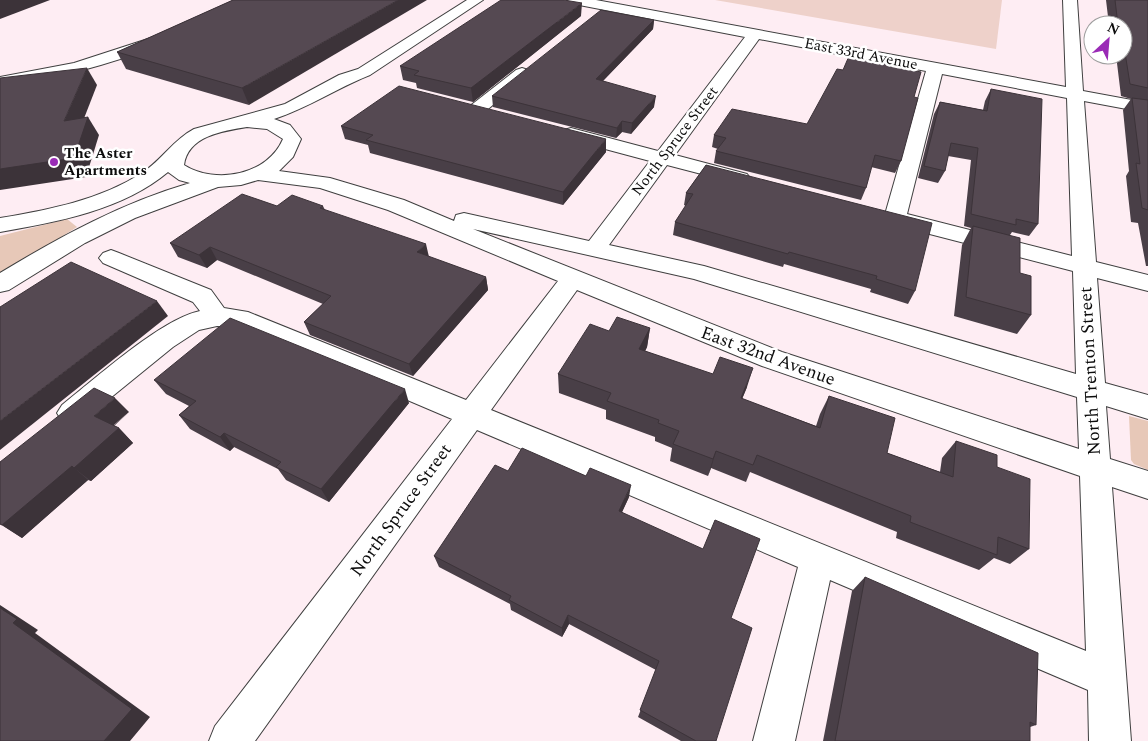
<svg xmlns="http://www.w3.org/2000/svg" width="1148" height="741" font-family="Spectral,serif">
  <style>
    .green { fill: #e7c8b8 }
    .pitch { fill: #eed1ca }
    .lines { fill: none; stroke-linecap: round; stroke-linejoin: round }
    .minor-casing { stroke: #3f3f3f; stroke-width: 2 }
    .minor { fill: #fff; fill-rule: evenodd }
    .wall { fill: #493f47 }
    .shaded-wall { fill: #3c3339 }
    .building { fill: #554952; stroke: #3c3339 }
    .poi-dot { fill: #9a2bb6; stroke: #fff; stroke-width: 2 }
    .labels { text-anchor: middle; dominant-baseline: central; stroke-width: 5; stroke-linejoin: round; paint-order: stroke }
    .far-street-label { font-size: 15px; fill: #0c0c0c; stroke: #fff }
    .far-poi-label { font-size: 15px; font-weight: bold; fill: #0c0c0c; stroke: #fff; text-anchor: start }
    .street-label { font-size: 18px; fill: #0c0c0c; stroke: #fff }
  </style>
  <rect width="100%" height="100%" fill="#feedf3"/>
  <g class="green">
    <polygon points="67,219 77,227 0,276 0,236"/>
    <polygon points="1129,416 1148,421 1148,470 1134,464 1131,460"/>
  </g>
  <polygon class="pitch" points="715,0 1002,0 996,49"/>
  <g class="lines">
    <defs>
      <g id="minor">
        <path d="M467 0H483L370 75C337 88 308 108 274 119L290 125 301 139 293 157 279 171 330 178 404 200 454 221 456 215 464 213 589 241 650 161 564 138 562 134 564 130 571 128 658 151 745 37 574 4 567 0H596L1066 87 1063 0H1077L1083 91 1148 103V113L1084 101 1096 262 1148 275V291L1097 278 1105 383 1148 395V419L1106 406 1110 459 1148 471V499L1112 487 1131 741H1089L1088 690 830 580 795 741H753L798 567 477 430 255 741H209L215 726 452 419 236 327 217 326 199 330 173 347 82 421 72 425 62 421 57 413 62 405C95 379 161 319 200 311L193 302 103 263 99 258 103 253 111 250 119 253 211 290 224 308 248 312 466 400 558 281 388 210 320 188 258 180 241 185 218 187 135 218 85 243 9 290 0 292V273C61 236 122 203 190 183L179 180 168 172C123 210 57 222 0 232V218C48 210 100 200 142 173 162 160 173 140 194 129L285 104 339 75 358 69ZM759 39 926 71 884 218 887 223 1073 271 1076 374 704 266 609 245 667 165 740 184 747 182 750 178 747 174 675 155ZM942 74 1067 98 1072 256 907 214ZM247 127 267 129 283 139C268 175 216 185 184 165 188 136 222 131 247 127ZM473 229 694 279 1077 397 1079 449 782 352ZM577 290 762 366 1080 476 1086 651 491 410Z"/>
        <path d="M154 37 159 39 162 42 159 45C108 65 55 79 0 87V77L74 63Z"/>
        <polygon points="522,68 528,70 530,73 528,76 482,114 470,114 467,110 470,106 516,70"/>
      </g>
    </defs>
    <use href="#minor" class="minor-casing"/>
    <use href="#minor" class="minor"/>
  </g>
  <g class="wall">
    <polygon points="233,0 249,105 126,69 117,52"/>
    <polygon points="1106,0 1148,0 1148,266 1146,266 1138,223 1131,222 1126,176 1129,171 1123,110 1131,99 1121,96 1116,55 1123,55 1123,25 1109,25"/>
    <polygon points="581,16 473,102 417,88 416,83 403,80 400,66"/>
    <polygon points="654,20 653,29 603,81 654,107 631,134 622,132 616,138 493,107 492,96"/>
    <polygon points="991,89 1038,224 1029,236 1012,232 1010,235 1031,315 1017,334 954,316 962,245 971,228 964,226 971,160 948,156 945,171 938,183 918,178 934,114 940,102 983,110 985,101"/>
    <polygon points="914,97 901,161 895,173 871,167 866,188 861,200 714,163 716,151 718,149 712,147 714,135 807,124"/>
    <polygon points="341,126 606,152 563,205 370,153 368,145 345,139"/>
    <polygon points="706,165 915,291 908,304 870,292 871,289 784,264 783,267 673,235 675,222 686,206 684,205 686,193"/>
    <polygon points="277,206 323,206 325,210 429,257 486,277 488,290 413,376 310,335 304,322 323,304 217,260 207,268 178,257 170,243"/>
    <polygon points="650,328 647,347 645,351 747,387 742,399 816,426 820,414 829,396 887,453 940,472 942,458 956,441 997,467 1029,549 1010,564 994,558 979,570 896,538 897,532 750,472 746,482 711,468 708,476 670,461 672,448 655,441 655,437 606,419 606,410 559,393 558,374 609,331"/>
    <polygon points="154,380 409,403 329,502 286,480 278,469 234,447 230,451 190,429 179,415 189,406 166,394"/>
    <polygon points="129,412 114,426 119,428 133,443 91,481 88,480 22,538 0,524"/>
    <polygon points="629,497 622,512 731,618 716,741 681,741 638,717 656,670 569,624 562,637 511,610 510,604 439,567 434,556"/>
    <polygon points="865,577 1036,725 1030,727 1030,741 823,741 852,591"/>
  </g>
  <g class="shaded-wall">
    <polygon points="0,0 50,0 0,19"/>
    <polygon points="398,0 427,0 249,105 242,88"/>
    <polygon points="582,3 581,16 473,102 471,88"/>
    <polygon points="654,20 653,29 595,89 596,79"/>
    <polygon points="87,68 97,85 76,139 64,121"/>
    <polygon points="656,96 654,107 631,134 632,123"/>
    <polygon points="88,117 99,135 86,177 0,190 0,169"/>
    <polygon points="622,121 622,132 616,138 617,128"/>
    <polygon points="606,139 606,152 563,205 563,192"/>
    <polygon points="426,244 429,257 417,252"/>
    <polygon points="210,247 217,260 207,268 199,255"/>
    <polygon points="486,277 488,290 413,376 409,364"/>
    <polygon points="157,301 168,316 0,450 0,421"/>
    <polygon points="650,328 647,347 637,368 639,349"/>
    <polygon points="753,368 747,387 735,416 741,398"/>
    <polygon points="405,389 409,403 329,502 321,489"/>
    <polygon points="115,398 129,412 108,430 94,416"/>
    <polygon points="119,428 133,443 91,481 74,468"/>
    <polygon points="224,433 234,447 230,451 220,437"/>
    <polygon points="716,451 711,468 708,476 713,459"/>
    <polygon points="72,466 88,480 22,538 2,525"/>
    <polygon points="631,485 629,497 617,523 619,511"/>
    <polygon points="0,605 38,630 35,633 150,717 130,741 104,741 13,623 0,608"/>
    <polygon points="568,615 569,624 562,637 562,628"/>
  </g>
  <g class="building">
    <polygon points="233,0 398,0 242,88 117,52"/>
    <polygon points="501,0 564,0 582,3 471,88 414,75 419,71 400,66"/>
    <polygon points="1115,0 1148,0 1148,88 1130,84 1123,40 1123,25 1118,25"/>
    <polygon points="601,10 654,20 596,79 656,96 632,123 622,121 617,128 492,96"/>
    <polygon points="849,56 921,72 914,97 918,98 901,161 875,155 866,188 716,151 726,138 714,135 732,109 807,124 837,69 843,70"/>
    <polygon points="87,68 64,121 88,117 74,158 0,169 0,78"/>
    <polygon points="399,86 606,139 563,192 366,140 373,135 341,126"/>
    <polygon points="991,89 1042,99 1038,224 1016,219 1016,225 971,214 978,148 951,143 945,171 924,166 940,102 987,111"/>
    <polygon points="1132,98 1148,100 1148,210 1142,208 1136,163 1140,164"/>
    <polygon points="706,165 932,223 915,291 876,279 877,276 789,252 788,254 675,222 693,194 686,193"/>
    <polygon points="242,194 277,206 292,195 323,206 320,208 426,244 417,252 486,277 409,364 304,322 331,296 210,247 199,255 170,243"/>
    <polygon points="973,226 1020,238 1020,273 1031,276 1031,315 966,297"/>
    <polygon points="71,262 157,301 0,421 0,307"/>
    <polygon points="617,317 650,328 639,349 713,374 720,357 753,368 741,398 820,428 829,396 895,418 887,453 953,477 956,441 997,455 997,467 1030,479 1029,549 998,537 997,555 910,522 911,516 757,455 753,465 716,451 713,459 673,444 679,431 658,423 659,420 607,401 611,393 558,374 590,324 609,331"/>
    <polygon points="230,318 405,389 321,489 276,467 281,462 224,433 220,437 179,415 196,401 154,380"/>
    <polygon points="94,388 115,398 94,416 119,428 74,468 72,466 2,525 0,524 0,462"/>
    <polygon points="522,448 586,476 590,468 631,485 619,511 703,549 715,520 760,539 731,618 752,628 716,741 696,741 640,710 659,661 568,615 562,628 509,600 511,596 434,556 495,465 508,471"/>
    <polygon points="865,577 1038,653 1036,725 1030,722 1030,741 835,741"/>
    <polygon points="0,608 17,619 13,623 132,709 104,741 0,741"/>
  </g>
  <circle class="poi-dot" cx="54" cy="162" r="5"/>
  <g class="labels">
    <g class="far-street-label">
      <text transform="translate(861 54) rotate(11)">East 33rd Avenue</text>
      <text transform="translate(675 141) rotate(-53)">North Spruce Street</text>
    </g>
    <g class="far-poi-label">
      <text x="64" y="153">The Aster<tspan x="64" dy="17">Apartments</tspan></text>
    </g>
    <g class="street-label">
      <text transform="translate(768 356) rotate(20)">East 32nd Avenue</text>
      <text transform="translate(1090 371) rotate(-93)">North Trenton Street</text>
      <text transform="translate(401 510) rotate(-54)">North Spruce Street</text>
    </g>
  </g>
  <g transform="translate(1108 40) rotate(26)"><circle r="24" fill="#ffffff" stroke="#9e9e9e"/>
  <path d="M0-4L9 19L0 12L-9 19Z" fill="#9a2bb6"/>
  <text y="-8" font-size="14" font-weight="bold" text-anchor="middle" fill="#0c0c0c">N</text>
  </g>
</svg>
